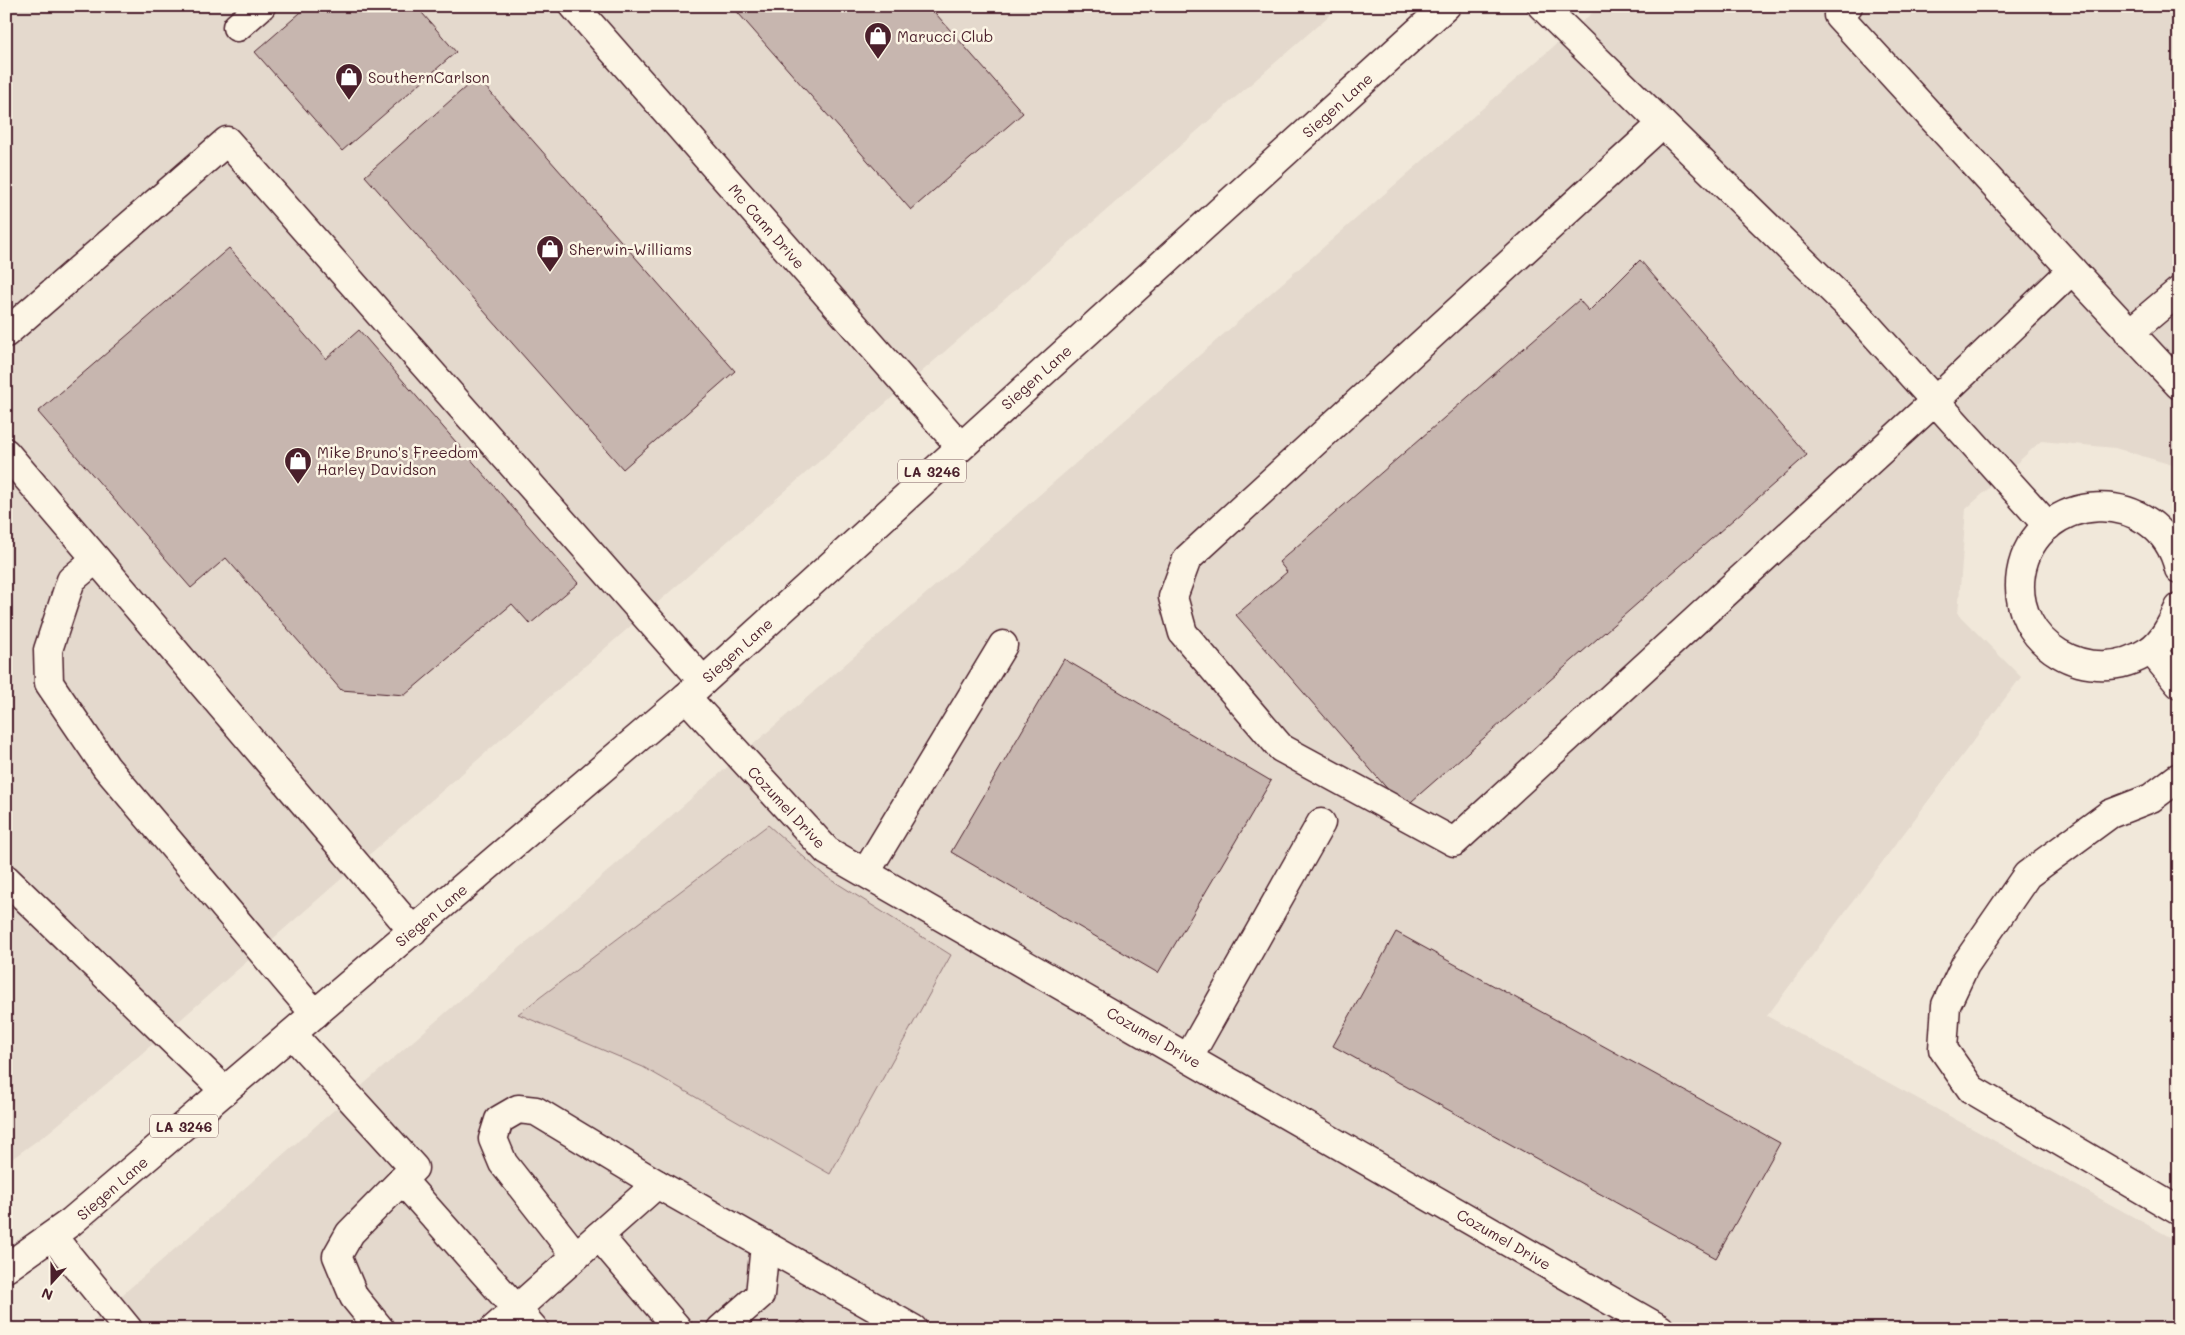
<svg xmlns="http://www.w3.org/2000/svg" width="2185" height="1335" font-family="Mali,sans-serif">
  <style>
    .built { fill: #e4d9cd }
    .green { fill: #d8cac0; stroke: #917476 }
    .building { fill: #c7b6af; stroke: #4a1f2b }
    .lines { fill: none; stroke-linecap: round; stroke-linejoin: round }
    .minor-casing { stroke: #4a1f2b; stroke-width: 31 }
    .major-casing { stroke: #4a1f2b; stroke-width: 31 }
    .minor { stroke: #fcf5e5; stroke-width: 28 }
    .major { stroke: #fcf5e5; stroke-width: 28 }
    .labels { text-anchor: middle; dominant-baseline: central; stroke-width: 5; stroke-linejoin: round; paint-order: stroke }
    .shield { fill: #fcf5e5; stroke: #7f5f63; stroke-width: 1 }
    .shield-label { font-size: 14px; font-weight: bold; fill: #4a1f2b }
    .poi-label { font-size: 15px; fill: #4a1f2b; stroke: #fcf5e5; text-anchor: start }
    .street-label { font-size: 15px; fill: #4a1f2b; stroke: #fcf5e5 }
  </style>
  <rect width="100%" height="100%" fill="#f1e8da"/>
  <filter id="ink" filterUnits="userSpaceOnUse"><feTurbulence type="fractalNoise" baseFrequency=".02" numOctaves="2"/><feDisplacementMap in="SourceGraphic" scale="10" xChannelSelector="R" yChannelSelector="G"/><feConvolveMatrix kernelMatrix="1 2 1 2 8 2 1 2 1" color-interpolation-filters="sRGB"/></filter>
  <g filter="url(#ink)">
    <g class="built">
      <polygon points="6,6 1340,6 116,1076 49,1132 6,1163"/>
      <polygon points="1600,6 2179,6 2179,467 2115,448 2041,441 1966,509 1958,614 2021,677 1767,1016 2179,1242 2179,1329 83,1329"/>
    </g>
    <polygon class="green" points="768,825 824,875 951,955 830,1174 643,1067 518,1014"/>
    <g class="building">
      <polygon points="308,6 416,6 456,52 342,151 255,52"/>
      <polygon points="732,6 929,6 1023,113 911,210"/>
      <polygon points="477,77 735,371 623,469 365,176"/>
      <polygon points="229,248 326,359 359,330 578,583 530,624 512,604 405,695 341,690 226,558 191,588 38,412"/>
      <polygon points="1640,260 1807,455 1404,808 1236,615 1287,572 1279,562 1579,300 1589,311"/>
      <polygon points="1064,659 1271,781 1158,973 951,852"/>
      <polygon points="1396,932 1780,1143 1716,1258 1333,1046"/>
      <polygon points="802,1320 810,1329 792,1329"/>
    </g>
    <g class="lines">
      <defs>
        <g id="minor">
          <polyline points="574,6 960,446"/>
          <polyline points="1542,6 1854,311 2048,526"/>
          <polyline points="1848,6 1838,15 2072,270"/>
          <polyline points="237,27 261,6"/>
          <polyline points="1662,124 1187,559 1173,597 1183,633 1281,748 1454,842 1935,401 2072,270 2179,385"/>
          <polyline points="6,333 227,141 703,681"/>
          <polyline points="2129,333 2179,291"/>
          <polyline points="6,453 413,931"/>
          <polyline points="96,559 71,580 48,650 49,683 106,767 315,1014"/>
          <path d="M2179 569C2159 483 2035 489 2021 573 2010 644 2090 690 2149 651 2164 641 2172 623 2179 608"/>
          <polyline points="2151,650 2179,684"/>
          <polyline points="686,697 827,851 1660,1329"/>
          <polyline points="2179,777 2151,798 2110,814 2027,875 1965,965 1946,1005 1943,1049 1971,1089 2179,1211"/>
          <polyline points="866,872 1003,645"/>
          <polyline points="6,879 225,1091"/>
          <polyline points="292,1034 414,1168 350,1233 337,1256 354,1297 380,1329"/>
          <polyline points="1189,1057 1321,823"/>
          <polyline points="402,1180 534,1329"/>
          <polyline points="52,1236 128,1329"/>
          <polyline points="599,1236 678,1329"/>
          <polyline points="576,1256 503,1163 493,1139 499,1120 518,1109 536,1111 657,1184"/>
          <polyline points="494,1329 657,1184 913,1329"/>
          <polyline points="721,1329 760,1295 765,1245"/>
        </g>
        <polyline id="major" points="6,1268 71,1222 686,697 1446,6"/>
      </defs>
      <use href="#minor" class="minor-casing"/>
      <use href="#major" class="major-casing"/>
      <use href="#minor" class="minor"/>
      <use href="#major" class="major"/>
    </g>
  </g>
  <defs>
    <symbol id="shop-pin" viewBox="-11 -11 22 30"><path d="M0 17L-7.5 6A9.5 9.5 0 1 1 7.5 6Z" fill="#4a1f2b" stroke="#fcf5e5"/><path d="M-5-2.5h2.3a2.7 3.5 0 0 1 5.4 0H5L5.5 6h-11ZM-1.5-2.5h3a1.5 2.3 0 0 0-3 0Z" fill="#fff"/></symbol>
  </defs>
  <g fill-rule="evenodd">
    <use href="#shop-pin" x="862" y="20" width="32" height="43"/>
    <use href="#shop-pin" x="333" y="61" width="32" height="43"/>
    <use href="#shop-pin" x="534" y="233" width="32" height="43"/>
    <use href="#shop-pin" x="282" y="445" width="32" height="43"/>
  </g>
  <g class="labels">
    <g class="shield">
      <rect x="898" y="459.5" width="68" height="23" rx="4"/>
      <rect x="150" y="1114.5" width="68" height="23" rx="4"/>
    </g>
    <g class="shield-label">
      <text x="932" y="471">LA 3246</text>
      <text x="184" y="1126">LA 3246</text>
    </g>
    <g class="poi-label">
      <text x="897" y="36">Marucci Club</text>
      <text x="368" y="77">SouthernCarlson</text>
      <text x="569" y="249">Sherwin-Williams</text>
      <text x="317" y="452">Mike Bruno's Freedom<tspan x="317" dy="17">Harley Davidson</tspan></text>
    </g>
    <g class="street-label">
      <text transform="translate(1337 105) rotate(-42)">Siegen Lane</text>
      <text transform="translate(767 226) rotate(49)">Mc Cann Drive</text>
      <text transform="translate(1036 377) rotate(-42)">Siegen Lane</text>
      <text transform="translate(737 650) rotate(-42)">Siegen Lane</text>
      <text transform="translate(787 807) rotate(47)">Cozumel Drive</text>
      <text transform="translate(431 915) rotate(-40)">Siegen Lane</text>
      <text transform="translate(1154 1037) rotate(30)">Cozumel Drive</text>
      <text transform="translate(112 1188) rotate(-41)">Siegen Lane</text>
      <text transform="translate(1504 1239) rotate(30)">Cozumel Drive</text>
    </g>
  </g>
  <rect width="2185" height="1335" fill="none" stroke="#fcf5e5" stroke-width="25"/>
  <rect x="12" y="12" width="2160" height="1310" fill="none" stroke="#4a1f2b" stroke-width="2" filter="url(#ink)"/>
  <g transform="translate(52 1282) rotate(201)" stroke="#fcf5e5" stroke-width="4" paint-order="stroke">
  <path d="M0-4L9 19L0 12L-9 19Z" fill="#4a1f2b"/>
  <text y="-8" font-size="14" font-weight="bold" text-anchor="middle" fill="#4a1f2b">N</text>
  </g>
</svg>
